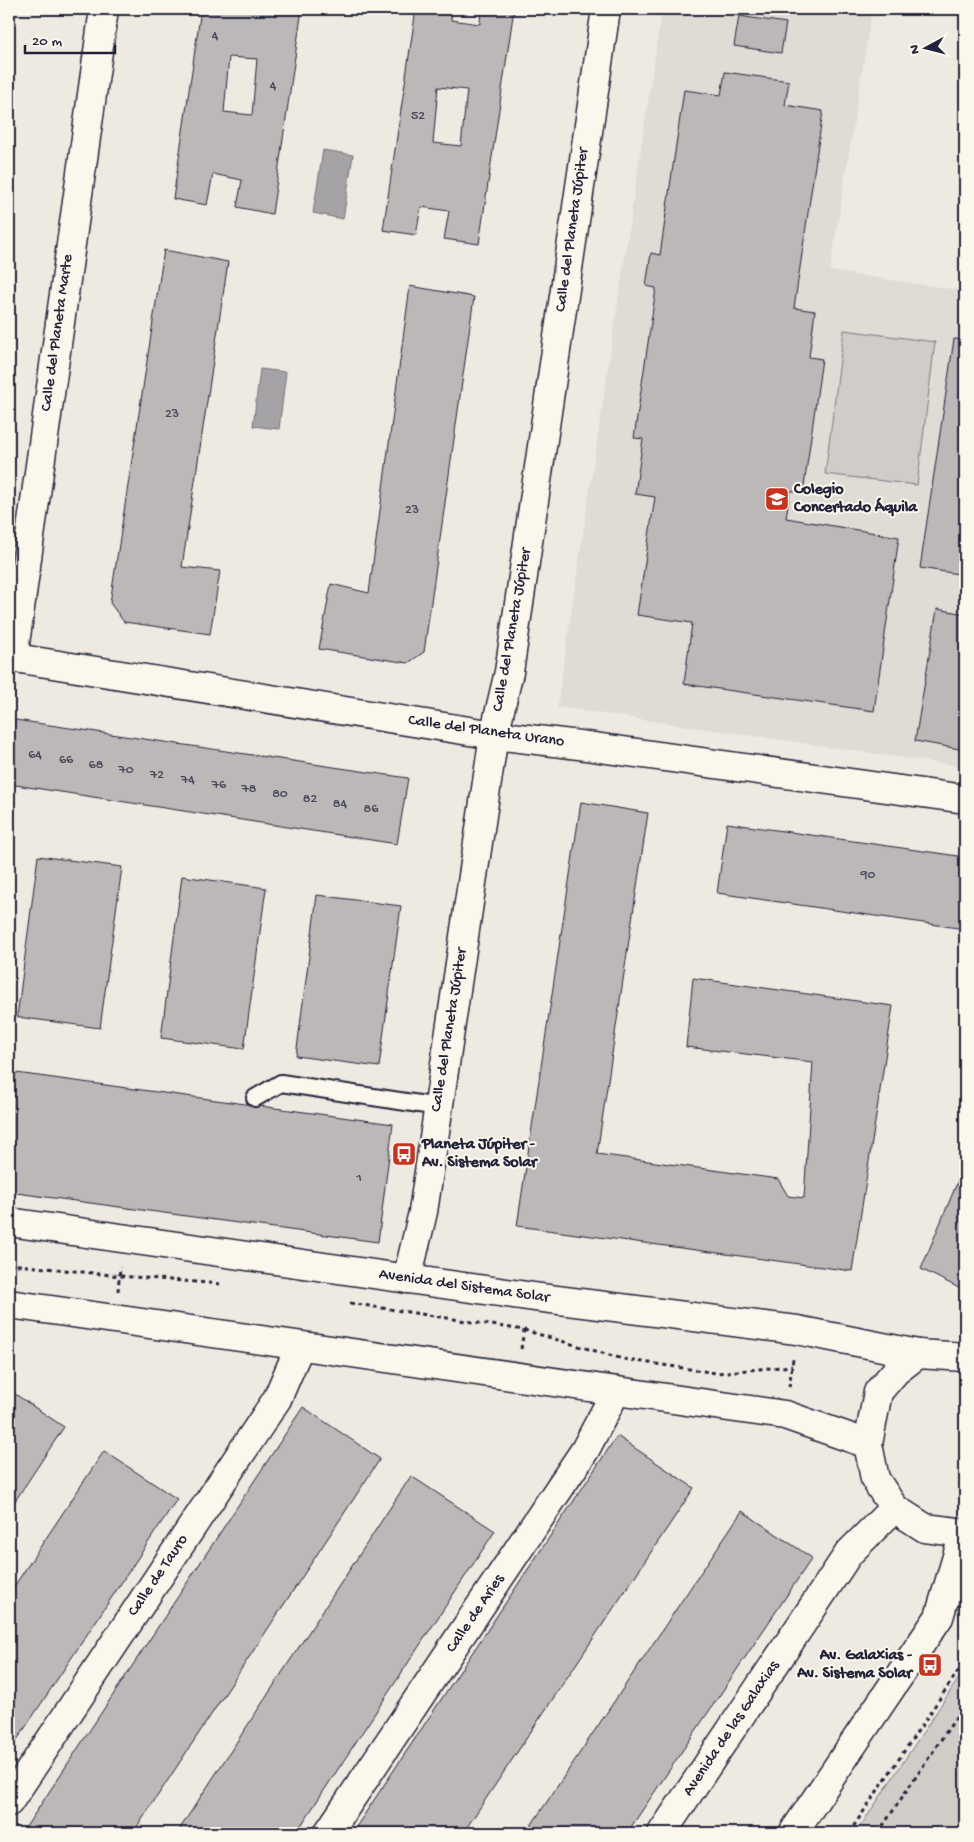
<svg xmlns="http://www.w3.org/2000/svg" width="974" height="1842" font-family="'Gochi Hand',sans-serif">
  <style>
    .built { fill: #dfdbd5 }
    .green { fill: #d0cdc9; stroke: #797882 }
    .water { fill: #a6a3a7; stroke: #716f7c }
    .building { fill: #bcb8b8; stroke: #22223b; fill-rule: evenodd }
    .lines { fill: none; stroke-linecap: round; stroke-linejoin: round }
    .service-casing { stroke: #22223b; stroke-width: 20 }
    .minor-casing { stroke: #22223b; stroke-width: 31 }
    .tertiary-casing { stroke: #22223b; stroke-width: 31 }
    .path { stroke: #22223b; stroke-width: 3; stroke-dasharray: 4 4; stroke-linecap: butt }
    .service { stroke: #fbf7ec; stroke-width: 16 }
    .minor { stroke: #fbf7ec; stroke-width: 28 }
    .tertiary { stroke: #fbf7ec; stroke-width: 28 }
    .labels { text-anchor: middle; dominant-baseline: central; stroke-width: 4; stroke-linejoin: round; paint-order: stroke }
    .number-label { font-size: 14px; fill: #48485a }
    .street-label { font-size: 16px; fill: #22223b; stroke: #fbf7ec }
    .poi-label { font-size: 16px; font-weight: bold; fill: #22223b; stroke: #fbf7ec; text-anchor: start }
  </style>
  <rect width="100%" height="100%" fill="#eeeae2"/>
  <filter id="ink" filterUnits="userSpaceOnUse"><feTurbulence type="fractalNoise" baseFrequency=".02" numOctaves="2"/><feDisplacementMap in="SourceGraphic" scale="10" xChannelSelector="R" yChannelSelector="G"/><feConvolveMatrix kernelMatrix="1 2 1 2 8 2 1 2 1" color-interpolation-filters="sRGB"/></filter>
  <g filter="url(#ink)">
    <polygon class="built" points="662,9 872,9 830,271 965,291 965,767 557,707"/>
    <g class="green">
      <polygon points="844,330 935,342 917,485 825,474"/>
      <polygon points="965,1669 965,1833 856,1833"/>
    </g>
    <g class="water">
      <polygon points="323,150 353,155 343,219 313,213"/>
      <polygon points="260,369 286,372 279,429 253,426"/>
    </g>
    <g class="building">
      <path d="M201 9H302L272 214 237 207 242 180 213 174 207 205 173 199ZM229 57 257 59 252 115 224 112Z"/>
      <path d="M416 9H452L451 20 480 24 481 9H514L479 244 444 239 449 211 421 207 416 235 383 230ZM438 87 467 90 461 146 433 143Z"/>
      <polygon points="739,16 786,23 781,53 734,46"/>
      <polygon points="725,72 789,81 785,105 823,111 794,308 815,311 809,357 822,359 803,493 790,491 786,518 899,537 874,711 684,684 692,623 637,615 655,497 635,494 643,439 634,438 656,288 646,286 651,253 660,255 684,90 721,95"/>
      <polygon points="164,250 228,262 182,567 220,571 210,634 124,622 110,603"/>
      <polygon points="410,286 474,297 424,652 408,663 319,649 331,584 369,593"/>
      <polygon points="954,339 965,340 965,575 920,568"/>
      <polygon points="937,609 965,614 965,750 915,741"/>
      <polygon points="9,719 408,778 397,844 9,784"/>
      <polygon points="581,802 648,813 597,1154 778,1179 788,1196 804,1198 813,1062 686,1047 693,978 893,1006 852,1271 517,1226"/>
      <polygon points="727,823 965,857 965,929 717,893"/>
      <polygon points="38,856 122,867 100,1028 17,1017"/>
      <polygon points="182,876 266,888 244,1049 161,1038"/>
      <polygon points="317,895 401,906 379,1067 296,1056"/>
      <polygon points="9,1072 393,1124 378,1242 9,1192"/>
      <polygon points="965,1164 965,1291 921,1269"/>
      <polygon points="9,1390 64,1427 9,1510"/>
      <polygon points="303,1407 380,1459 133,1833 22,1833"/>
      <polygon points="617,1436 694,1488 463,1833 352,1833"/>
      <polygon points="104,1451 177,1499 9,1752 9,1594"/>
      <polygon points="411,1476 495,1531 296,1833 177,1833"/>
      <polygon points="742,1511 812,1558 627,1833 526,1833"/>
    </g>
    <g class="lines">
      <defs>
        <polyline id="service" points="255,1098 281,1083 439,1107"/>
        <g id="minor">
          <polyline points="9,657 494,735 579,745 965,799"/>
          <polyline points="13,658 104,9"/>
          <polyline points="407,1279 423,1212 494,735 509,672 606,9"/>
          <polyline points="9,1802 277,1399 300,1346"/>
          <polyline points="328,1833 585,1450 616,1391"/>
        </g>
        <g id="tertiary">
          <polyline points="9,1222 534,1297 797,1330 918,1354 965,1357"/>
          <polyline points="9,1304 785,1415 868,1444"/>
          <polyline points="918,1354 896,1371 878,1392 868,1444 875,1479 894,1508 925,1528 965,1533"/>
          <polyline points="662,1833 849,1553 894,1508"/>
          <polyline points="793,1833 939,1617 961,1543 961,1534"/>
        </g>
      </defs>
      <use href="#service" class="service-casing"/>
      <use href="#minor" class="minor-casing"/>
      <use href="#tertiary" class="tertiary-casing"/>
      <g class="path">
        <polyline points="9,1264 120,1276 221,1284"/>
        <polyline points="118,1291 120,1267"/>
        <polyline points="350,1303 524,1330 623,1359 716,1373 792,1366"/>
        <polyline points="521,1349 524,1330"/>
        <polyline points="789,1387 793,1359"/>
        <polyline points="849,1833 965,1661"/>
        <polyline points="878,1833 965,1704"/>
      </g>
      <use href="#service" class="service"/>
      <use href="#minor" class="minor"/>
      <use href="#tertiary" class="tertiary"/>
    </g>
  </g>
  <defs>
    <symbol id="school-square" viewBox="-11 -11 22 22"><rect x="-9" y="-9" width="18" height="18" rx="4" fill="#c8321e" stroke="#fbf7ec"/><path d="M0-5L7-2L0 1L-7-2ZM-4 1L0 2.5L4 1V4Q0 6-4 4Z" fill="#fff"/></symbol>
    <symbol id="bus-square" viewBox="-11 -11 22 22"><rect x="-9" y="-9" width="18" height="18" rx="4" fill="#c8321e" stroke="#fbf7ec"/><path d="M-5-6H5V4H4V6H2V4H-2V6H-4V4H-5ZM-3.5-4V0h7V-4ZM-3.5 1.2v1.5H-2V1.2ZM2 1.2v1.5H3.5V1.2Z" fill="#fff"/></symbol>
  </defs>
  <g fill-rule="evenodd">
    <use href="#school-square" x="763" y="485" width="28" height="28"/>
    <use href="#bus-square" x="390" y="1140" width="28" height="28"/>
    <use href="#bus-square" x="916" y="1651" width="28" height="28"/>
  </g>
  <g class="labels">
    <g class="number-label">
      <text x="215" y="36">4</text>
      <text x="273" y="86">4</text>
      <text x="418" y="116">52</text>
      <text x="172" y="414">23</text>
      <text x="412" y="510">23</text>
      <text x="35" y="755">64</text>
      <text x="66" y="760">66</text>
      <text x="96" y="765">68</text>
      <text x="126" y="770">70</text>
      <text x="157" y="775">72</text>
      <text x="188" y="780">74</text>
      <text x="219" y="785">76</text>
      <text x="249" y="789">78</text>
      <text x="280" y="794">80</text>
      <text x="310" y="799">82</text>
      <text x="340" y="804">84</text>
      <text x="371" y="809">86</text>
      <text x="868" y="875">90</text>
      <text x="359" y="1178">1</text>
    </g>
    <g class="street-label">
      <text transform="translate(573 230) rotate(-82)">Calle del Planeta Júpiter</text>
      <text transform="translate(58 333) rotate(-82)">Calle del Planeta Marte</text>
      <text transform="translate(513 630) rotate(-80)">Calle del Planeta Júpiter</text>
      <text transform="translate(486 732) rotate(8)">Calle del Planeta Urano</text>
      <text transform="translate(450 1030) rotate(-81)">Calle del Planeta Júpiter</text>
      <text transform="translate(464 1287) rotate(8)">Avenida del Sistema Solar</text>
      <text transform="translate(159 1576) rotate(-56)">Calle de Tauro</text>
      <text transform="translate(476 1614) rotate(-56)">Calle de Aries</text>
      <text transform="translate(732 1729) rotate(-56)">Avenida de las Galaxias</text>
    </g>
    <g class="poi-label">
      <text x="794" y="490">Colegio<tspan x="794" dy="18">Concertado Áquila</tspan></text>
      <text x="422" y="1145">Planeta Júpiter -<tspan x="422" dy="18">Av. Sistema Solar</tspan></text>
      <text x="912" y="1656" text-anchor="end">Av. Galaxias -<tspan x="912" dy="18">Av. Sistema Solar</tspan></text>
    </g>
  </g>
  <rect width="974" height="1842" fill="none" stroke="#fbf7ec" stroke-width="30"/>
  <rect x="15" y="15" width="944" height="1812" fill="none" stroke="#22223b" stroke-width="2" filter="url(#ink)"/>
  <g transform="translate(926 48) rotate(263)" stroke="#fbf7ec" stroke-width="4" paint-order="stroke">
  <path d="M0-4L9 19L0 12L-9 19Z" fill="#22223b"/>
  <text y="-8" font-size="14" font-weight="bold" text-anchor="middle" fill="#22223b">N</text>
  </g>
  <path d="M25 45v8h90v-8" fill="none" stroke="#22223b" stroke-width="2.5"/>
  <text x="32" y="45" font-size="15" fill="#22223b" stroke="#fbf7ec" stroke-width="4" paint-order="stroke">20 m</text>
</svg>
